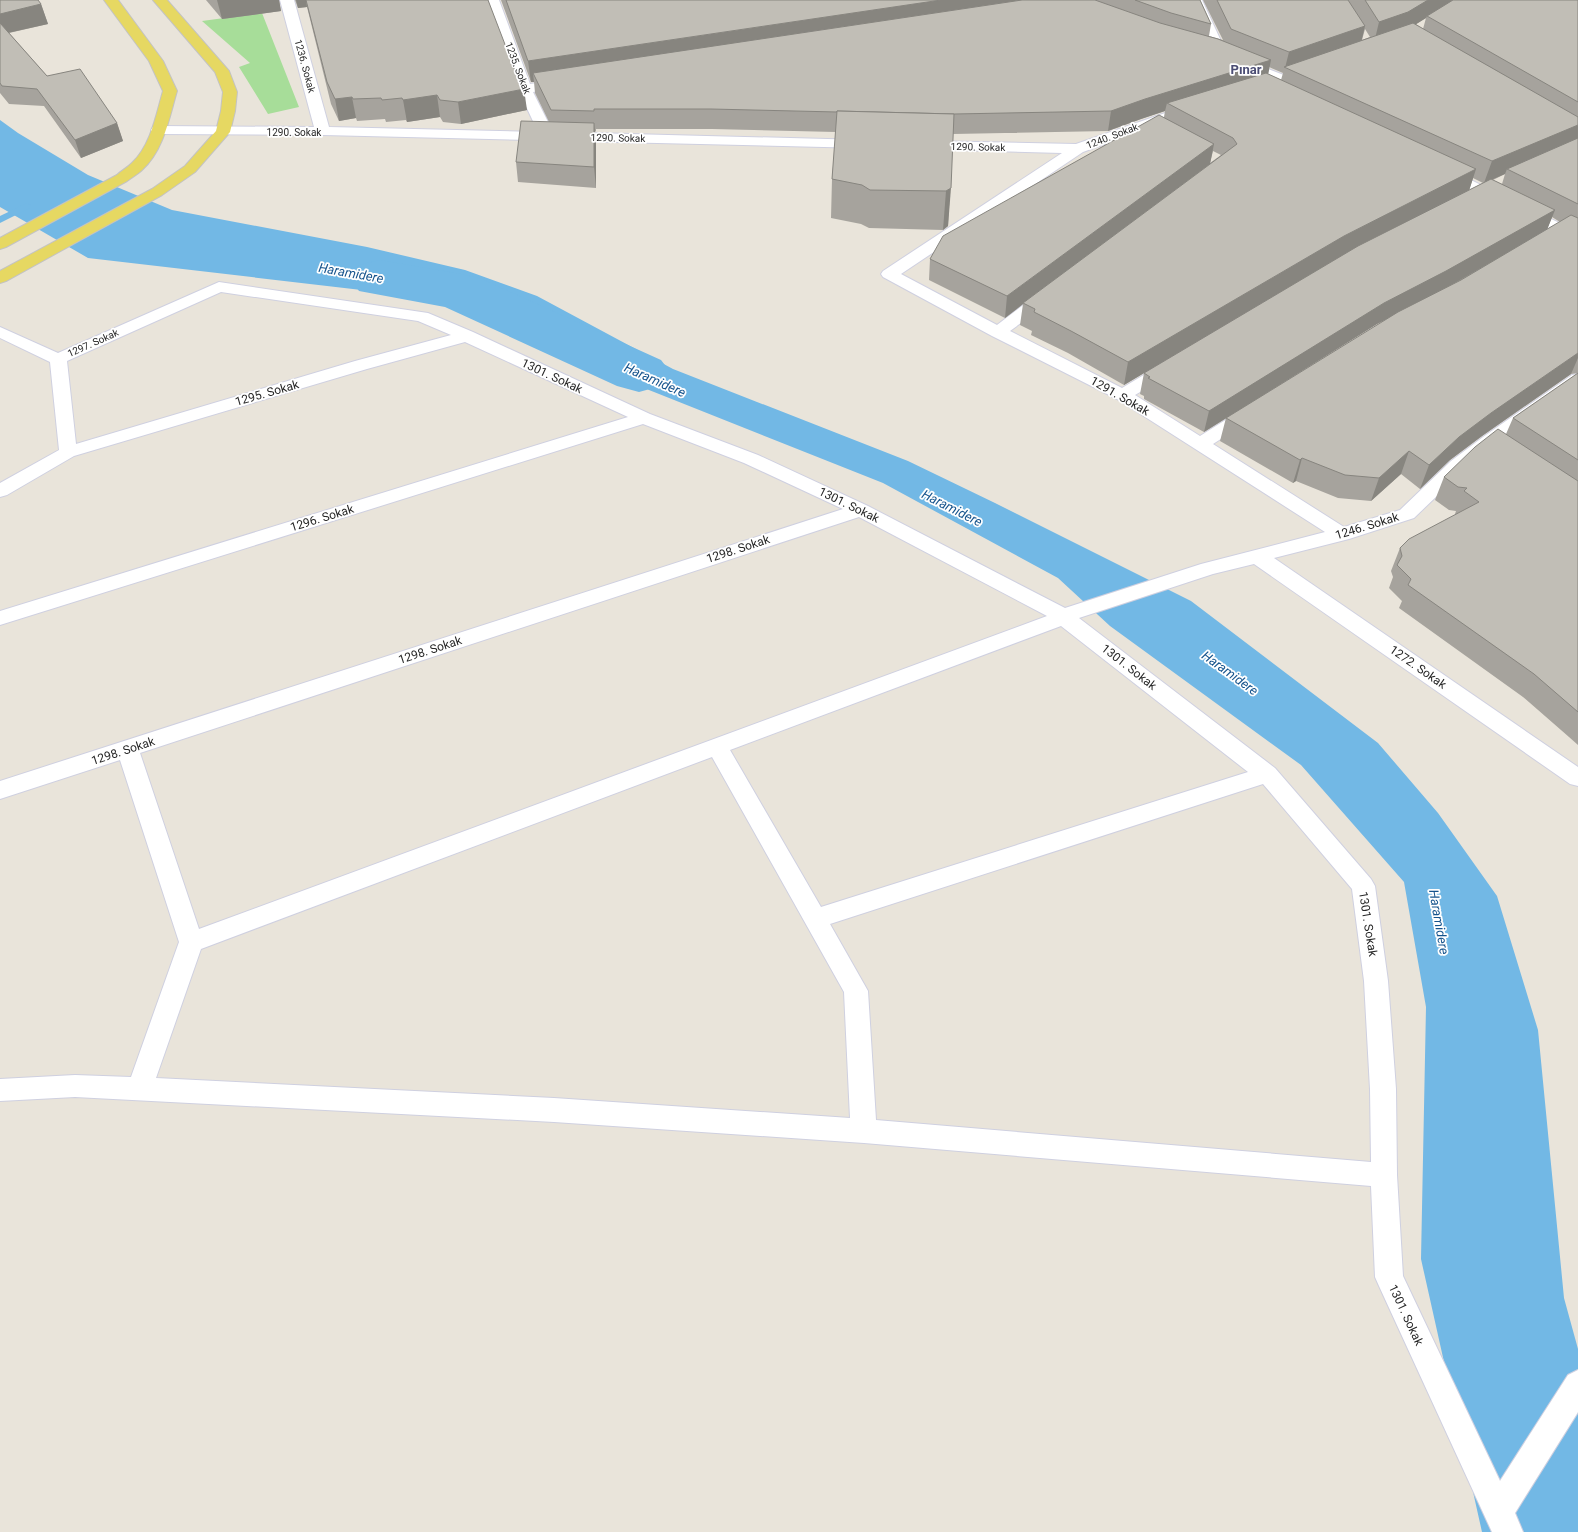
<svg xmlns="http://www.w3.org/2000/svg" width="1578" height="1532" font-family="Roboto,sans-serif">
  <style>
    .green { fill: #a7dd99 }
    .water { fill: #72b8e5 }
    .lines { fill: none; stroke-linecap: round; stroke-linejoin: round }
    .stream { fill: #72b8e5; fill-rule: evenodd }
    .river { fill: #72b8e5; fill-rule: evenodd }
    .minor-casing { stroke: #cfd0e0; stroke-width: 2 }
    .major-casing { stroke: #c3c3c3; stroke-width: 2 }
    .minor { fill: #fff; fill-rule: evenodd }
    .major { fill: #e6d862; fill-rule: evenodd }
    .wall { fill: #a6a39d; fill-rule: evenodd }
    .shaded-wall { fill: #87857f }
    .building { fill: #c1beb6; stroke: #87857f }
    .labels { text-anchor: middle; dominant-baseline: central; stroke-width: 3.5; stroke-linejoin: round; paint-order: stroke }
    .far-street-label { font-size: 10px; fill: #272727; stroke: #fff }
    .street-label { font-size: 12px; fill: #272727; stroke: #fff }
    .far-district-label { font-size: 13px; font-weight: bold; fill: #4b4d74; stroke: #fff }
    .water-label { font-size: 13px; font-style: italic; fill: #16548d; stroke: #fff }
  </style>
  <rect width="100%" height="100%" fill="#e9e4da"/>
  <polygon class="green" points="262,13 299,107 268,114 239,67 250,63 202,21"/>
  <polygon class="water" points="0,120 18,133 88,175 172,210 367,247 465,270 537,296 673,369 908,461 995,503 1191,601 1378,743 1438,813 1497,896 1538,1030 1564,1298 1578,1349 1578,1532 1482,1532 1421,1259 1426,1007 1404,882 1301,765 1110,626 1058,578 883,483 649,390 499,306 88,258 0,207"/>
  <g class="lines">
    <polygon class="stream" points="27,203 32,206 30,208 0,223 0,216"/>
    <polygon class="river" points="380,260 461,274 482,279 661,360 671,373 661,386 639,392 617,386 445,307 359,291 350,278 359,265"/>
    <defs>
      <g id="minor">
        <polygon points="280,0 294,0 329,127 538,132 518,89 485,0 499,0 530,84 564,79 569,80 571,83 569,86 564,87 533,92 553,132 865,140 870,141 872,144 870,147 865,148 323,135 158,134 153,133 151,130 153,127 158,126 314,127"/>
        <polygon points="1188,0 1202,0 1227,54 1225,57 1220,58 1215,57 1213,54"/>
        <polygon points="1240,58 1289,77 1291,80 1289,83 1284,84 1279,83 1235,65 1233,62 1235,59"/>
        <path d="M1168 112 1173 113 1175 116 1173 119 1083 152 901 274 997 325 1039 293 1045 292 1051 293 1053 297 1051 301 1010 331 1122 388 1162 364 1168 363 1174 364 1177 368 1174 372 1135 395 1200 436 1243 409 1249 407 1255 409 1258 413 1255 417 1213 444 1344 527 1400 510 1451 461 1483 437 1572 375 1578 374V387L1495 445 1465 469 1414 518 1349 539 1274 558 1578 767V786L1570 784 1254 564 1213 574 1079 618 1275 768 1371 879 1375 886 1388 981 1396 1089 1397 1175 1403 1276 1500 1481 1568 1375 1578 1370V1412L1515 1513 1523 1532H1492L1379 1286 1375 1277 1371 1186 864 1143 554 1122 75 1097 0 1101V1079L75 1075 131 1077 179 942 120 760 0 799V781L843 509 744 463 643 424 0 625V611L628 417 465 342 367 369 74 456 7 495 0 497V483L59 450 50 362 0 338V327L58 353 219 282 428 313 473 332 650 414 758 455 868 506 1065 608 1201 564 1325 532 1117 399 992 336 883 277 881 274 883 271 1062 153 923 149 918 148 916 145 918 142 923 141 1076 144ZM221 292 418 321 451 335 355 361 76 444 67 361ZM859 517 1047 616 199 929 140 753ZM1061 626 1248 772 821 907 730 750ZM712 757 844 992 850 1118 554 1098 156 1078 201 949ZM1263 784 1352 889 1364 981 1370 1089 1371 1162 876 1120 868 991 830 924Z"/>
        <polygon points="1444,167 1578,232 1578,243 1439,175 1436,172 1439,169"/>
      </g>
      <g id="major">
        <path d="M104 0H118L163 61 177 91C169 118 164 150 142 170 138 174 132 177 127 181L6 247 0 249V238L117 175C121 171 127 168 132 163 151 145 156 115 163 91L149 61Z"/>
        <polygon points="153,0 167,0 229,71 237,92 235,111 230,132 195,172 162,195 6,281 0,283 0,271 152,189 185,166 216,131 221,111 223,92 215,72"/>
      </g>
    </defs>
    <use href="#minor" class="minor-casing"/>
    <use href="#major" class="major-casing"/>
    <use href="#minor" class="minor"/>
    <use href="#major" class="major"/>
  </g>
  <g class="wall">
    <polygon points="0,0 41,4 48,24 9,33 47,76 117,123 123,141 81,158 44,106 9,104 0,93"/>
    <polygon points="206,0 279,0 281,11 222,19"/>
    <polygon points="295,0 488,0 527,110 461,124 443,122 440,117 407,122 406,120 386,122 385,119 357,121 356,118 339,121 331,104 307,7 298,8"/>
    <path d="M501 0H1200L1211 24 1209 36 1223 40 1203 0H1578V745L1569 737 1523 697 1399 608 1402 601 1389 588 1393 577 1391 571 1400 548 1455 515V514L1456 511 1449 510 1435 500 1444 477 1506 434 1513 418 1578 373 1571 374 1482 436 1450 460 1420 489 1401 474 1371 501 1338 498 1296 481 1293 483 1220 441 1226 418 1385 320 1377 324 1204 432 1144 399V396L1140 394 1144 373 1124 385 1068 353 1031 335 1032 331 1020 325 1023 304 1005 318 929 280 930 259 1164 117 1165 111 1141 119 1108 131 953 134 948 226 943 230 869 228 861 224 831 218 832 179 836 132 712 129H596V132L595 131 596 143V188L518 182 516 162 549 122 535 93 534 82H531ZM1426 18 1423 29 1416 24ZM1365 29 1370 37 1362 40ZM1269 67 1283 73 1281 80 1268 74ZM1213 151 1221 155 1210 163ZM1505 174 1502 184 1493 180ZM1473 178 1483 183 1469 190ZM1552 217 1560 222 1547 229Z"/>
  </g>
  <g class="shaded-wall">
    <polygon points="217,0 279,0 281,11 222,19"/>
    <polygon points="296,0 306,0 307,7 298,8"/>
    <polygon points="941,0 1052,0 533,73 534,82 531,82 528,61"/>
    <polygon points="1428,0 1456,0 1427,16 1426,18 1402,33 1374,43 1379,22"/>
    <polygon points="41,4 48,24 3,34 0,25 0,14"/>
    <polygon points="1365,26 1360,47 1285,68 1289,52"/>
    <polygon points="1271,60 1267,80 1167,103 1165,111 1141,119 1108,131 1111,111 1145,99"/>
    <polygon points="524,89 527,110 461,124 458,102"/>
    <polygon points="437,95 440,117 407,122 403,100"/>
    <polygon points="352,97 356,118 339,121 335,99"/>
    <polygon points="117,123 123,141 81,158 75,140"/>
    <polygon points="594,123 596,143 596,188 594,167"/>
    <polygon points="1578,125 1578,144 1507,169 1505,174 1484,183 1492,161"/>
    <polygon points="1214,144 1210,164 1023,303 1023,304 1005,318 1007,296"/>
    <polygon points="1476,169 1469,191 1338,258 1124,385 1128,362 1344,236"/>
    <polygon points="951,188 948,226 943,230 946,191"/>
    <polygon points="1555,210 1547,230 1439,292 1377,324 1204,432 1209,411 1384,303"/>
    <polygon points="1578,353 1578,358 1571,374 1482,436 1450,460 1420,489 1429,465 1459,437 1491,413"/>
    <polygon points="1409,451 1401,474 1371,501 1379,478"/>
    <polygon points="1302,458 1296,481 1293,483 1300,460"/>
  </g>
  <g class="building">
    <polygon points="0,0 38,0 41,4 0,14"/>
    <polygon points="306,0 488,0 514,68 524,89 458,102 440,100 437,95 403,100 402,98 382,100 381,98 353,99 352,97 335,99 327,82"/>
    <polygon points="506,0 941,0 528,61"/>
    <polygon points="1022,0 1095,0 1160,23 1218,39 1271,60 1145,99 1111,111 954,114 837,111 837,112 711,109 594,109 594,111 551,110 533,73"/>
    <polygon points="1135,0 1200,0 1211,24 1171,13"/>
    <polygon points="1217,0 1348,0 1365,26 1289,52 1231,29"/>
    <polygon points="1365,0 1428,0 1408,12 1379,22"/>
    <polygon points="1453,0 1578,0 1578,102 1427,16"/>
    <polygon points="0,23 47,76 80,69 117,123 75,140 37,89 2,86 0,83"/>
    <polygon points="1413,23 1578,117 1578,125 1492,161 1284,67"/>
    <polygon points="1266,73 1476,169 1344,236 1128,362 1071,331 1034,312 1035,309 1023,303 1237,144 1233,138 1167,103"/>
    <polygon points="837,111 954,114 951,188 946,191 870,190 862,185 832,179"/>
    <polygon points="1159,115 1214,144 1007,296 930,259 943,236"/>
    <polygon points="521,121 594,123 594,167 516,162"/>
    <polygon points="1578,138 1578,204 1507,169"/>
    <polygon points="1491,179 1555,210 1446,271 1384,303 1209,411 1148,378 1150,377 1144,373 1358,246"/>
    <polygon points="1571,215 1578,218 1578,353 1491,413 1459,437 1429,465 1409,451 1379,478 1345,475 1302,458 1300,460 1226,418 1398,312 1461,280"/>
    <polygon points="1578,373 1578,460 1513,418"/>
    <polygon points="1498,429 1578,481 1578,712 1534,674 1408,585 1411,579 1397,565 1402,556 1400,548 1409,539 1479,502 1464,491 1467,488 1458,487 1444,477 1475,447"/>
  </g>
  <g class="labels">
    <g class="far-street-label">
      <text transform="translate(305 66) rotate(75)">1236. Sokak</text>
      <text transform="translate(518 68) rotate(69)">1235. Sokak</text>
      <text x="294" y="132">1290. Sokak</text>
      <text transform="translate(1112 136) rotate(-21)">1240. Sokak</text>
      <text transform="translate(618 138) rotate(1)">1290. Sokak</text>
      <text transform="translate(978 147) rotate(1)">1290. Sokak</text>
      <text transform="translate(93 343) rotate(-24)">1297. Sokak</text>
    </g>
    <g class="street-label">
      <text transform="translate(552 376) rotate(25)">1301. Sokak</text>
      <text transform="translate(267 393) rotate(-16)">1295. Sokak</text>
      <text transform="translate(1120 396) rotate(30)">1291. Sokak</text>
      <text transform="translate(849 505) rotate(26)">1301. Sokak</text>
      <text transform="translate(322 518) rotate(-17)">1296. Sokak</text>
      <text transform="translate(1367 526) rotate(-17)">1246. Sokak</text>
      <text transform="translate(738 549) rotate(-18)">1298. Sokak</text>
      <text transform="translate(430 650) rotate(-18)">1298. Sokak</text>
      <text transform="translate(1129 667) rotate(38)">1301. Sokak</text>
      <text transform="translate(1418 667) rotate(35)">1272. Sokak</text>
      <text transform="translate(123 751) rotate(-18)">1298. Sokak</text>
      <text transform="translate(1368 924) rotate(81)">1301. Sokak</text>
      <text transform="translate(1406 1315) rotate(65)">1301. Sokak</text>
    </g>
    <g class="far-district-label">
      <text x="1246" y="69">Pınar</text>
    </g>
    <g class="water-label">
      <text transform="translate(351 273) rotate(10)">Haramidere</text>
      <text transform="translate(655 380) rotate(24)">Haramidere</text>
      <text transform="translate(952 508) rotate(27)">Haramidere</text>
      <text transform="translate(1230 673) rotate(36)">Haramidere</text>
      <text transform="translate(1439 922) rotate(80)">Haramidere</text>
    </g>
  </g>
</svg>
